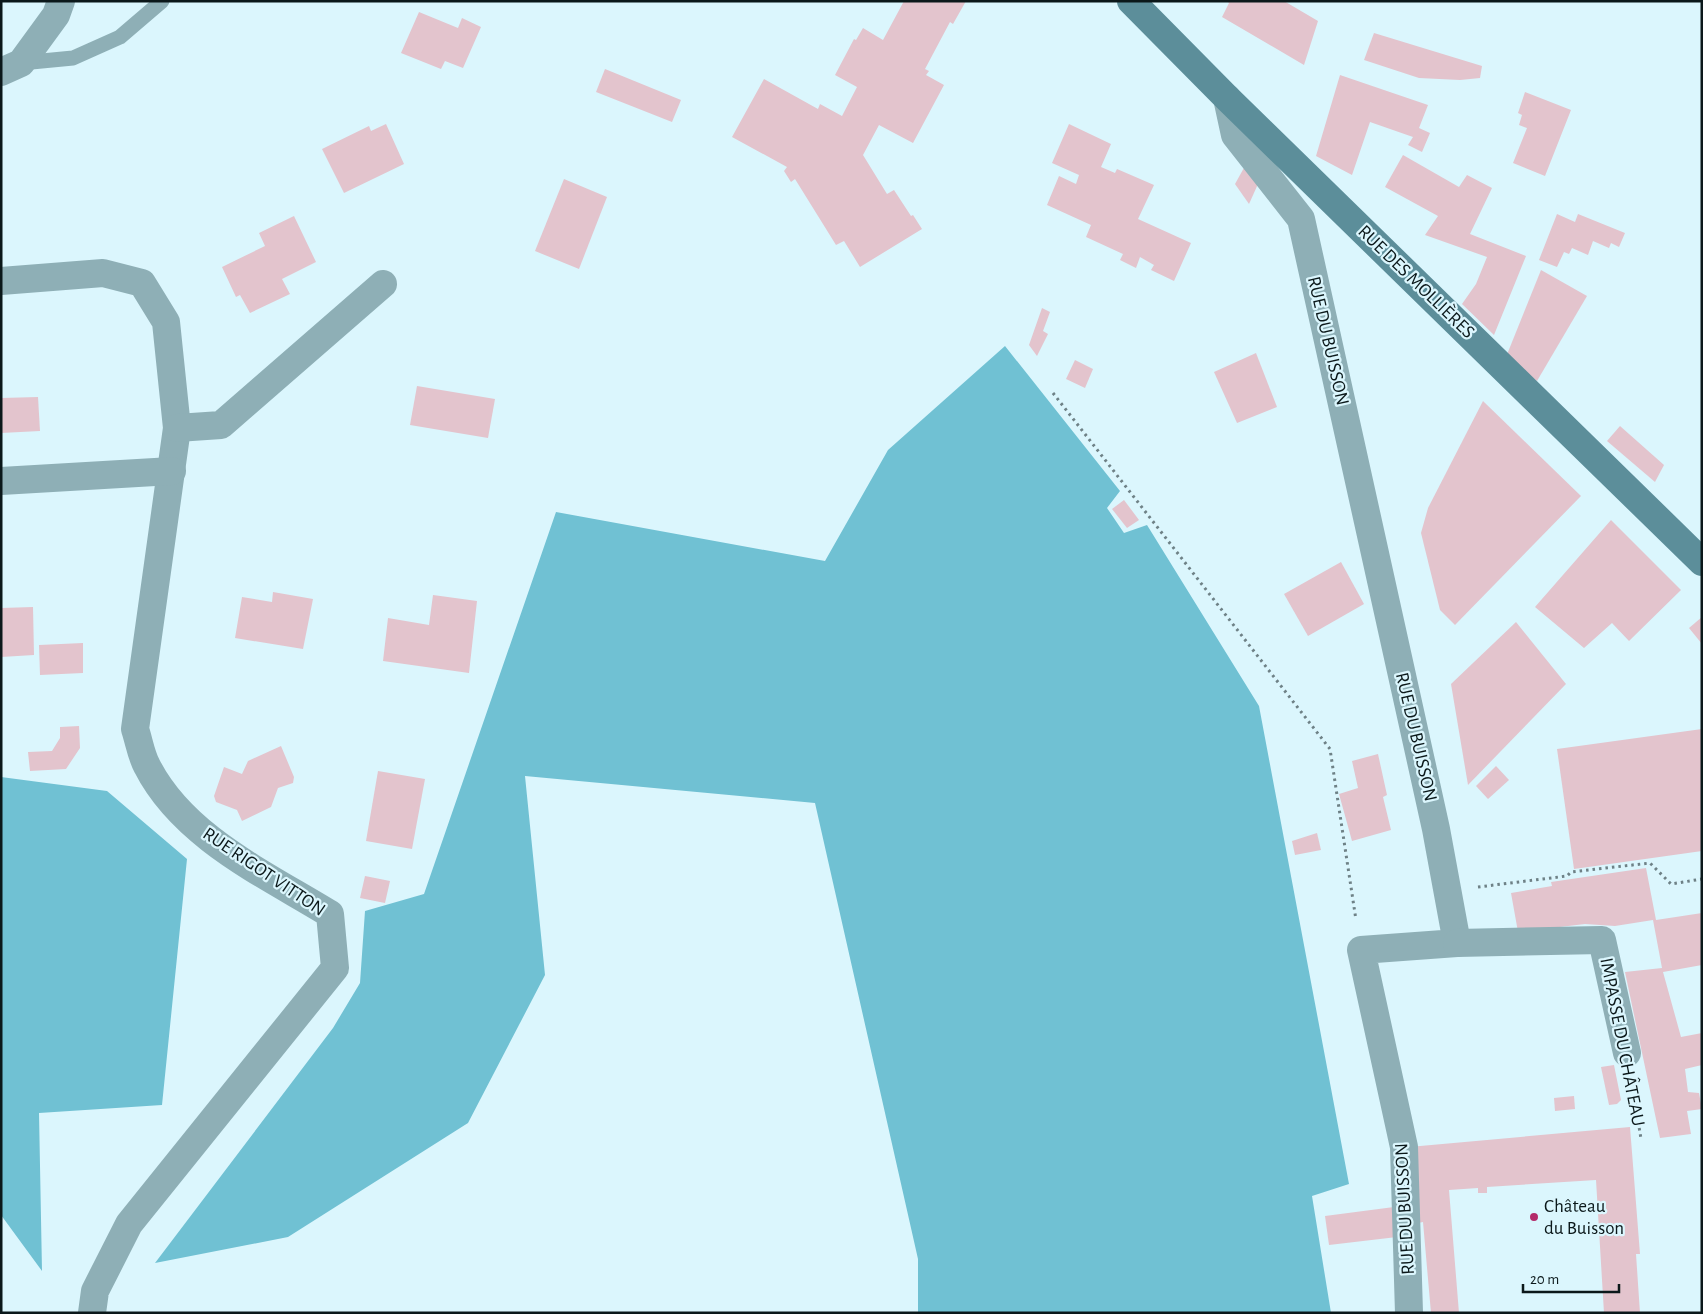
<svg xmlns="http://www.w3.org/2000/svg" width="1703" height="1314" font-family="'Alegreya Sans',sans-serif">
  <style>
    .forest { fill: #70c1d3 }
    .building { fill: #e3c4cd }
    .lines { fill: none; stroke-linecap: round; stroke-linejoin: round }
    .path { stroke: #6e8186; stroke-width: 3; stroke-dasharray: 2.5 4; stroke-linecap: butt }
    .lane { stroke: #8eafb6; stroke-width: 15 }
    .street { stroke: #8eafb6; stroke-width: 28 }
    .secondary { stroke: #5c8e9a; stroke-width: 28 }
    .poi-dot { fill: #b32a69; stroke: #dbf6fd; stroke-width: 2 }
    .labels { text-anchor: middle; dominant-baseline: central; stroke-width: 4.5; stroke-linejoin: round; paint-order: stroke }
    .street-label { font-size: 19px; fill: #0b181a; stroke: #dbf6fd }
    .poi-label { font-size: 19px; fill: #0b181a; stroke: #dbf6fd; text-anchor: start }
  </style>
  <rect width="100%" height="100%" fill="#dbf6fd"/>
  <g class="forest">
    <polygon points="1005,346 1120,491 1107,508 1124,533 1147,525 1259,706 1349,1184 1312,1196 1331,1313 918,1313 918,1259 815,803 525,776 545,975 468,1123 288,1237 155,1263 333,1028 360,983 365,911 424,894 556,512 825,561 888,450"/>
    <polygon points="1,777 107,791 187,859 162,1105 39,1113 42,1271 1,1215"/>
  </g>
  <g class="building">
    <polygon points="904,1 966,1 953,24 950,22 925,69 929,71 926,75 944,85 913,143 879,125 863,155 887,194 894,190 911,216 913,215 922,229 860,267 844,241 836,245 795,179 791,182 784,171 787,167 732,137 764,79 818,109 820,104 842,116 857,87 835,75 854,39 856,40 863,28 883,40"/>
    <polygon points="1227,1 1284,1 1318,21 1304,65 1222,17 1229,3"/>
    <polygon points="419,12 458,28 462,18 481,27 463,68 445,61 441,69 401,53"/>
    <polygon points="1374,33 1482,66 1480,78 1460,80 1419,78 1364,60"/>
    <polygon points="605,69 681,100 672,122 596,92"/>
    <polygon points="1340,75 1428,105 1419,128 1430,133 1422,152 1408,145 1413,137 1370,122 1352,175 1316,156"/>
    <polygon points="1525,92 1571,110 1545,176 1513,163 1527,128 1519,125 1522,115 1518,113"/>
    <polygon points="386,124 404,164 344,193 322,149 369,126 371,131"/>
    <polygon points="1069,124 1111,144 1101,167 1115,173 1117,169 1154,185 1138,219 1191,243 1174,281 1151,270 1154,265 1140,257 1136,268 1120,260 1123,254 1086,237 1091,225 1047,205 1059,176 1076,184 1079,175 1052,163"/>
    <polygon points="1403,155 1459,187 1467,175 1492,188 1470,234 1526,256 1494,335 1462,304 1476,284 1487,257 1425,235 1438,216 1385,187"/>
    <polygon points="1245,166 1258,184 1249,204 1235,184"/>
    <polygon points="564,179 607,197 579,269 535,251"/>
    <polygon points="1557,214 1575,222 1578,214 1625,233 1619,247 1611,243 1609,248 1593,241 1588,255 1572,248 1569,254 1564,252 1557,267 1539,260"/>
    <polygon points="294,216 316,262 282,279 290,294 250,313 240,295 236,297 222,267 265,246 259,233"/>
    <polygon points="1541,270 1587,296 1537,381 1506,357"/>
    <polygon points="1042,308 1050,312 1043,331 1048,334 1037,356 1029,345"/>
    <polygon points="1256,353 1277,407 1237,423 1214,372"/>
    <polygon points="1075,360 1093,369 1085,388 1066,379"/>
    <polygon points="417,386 495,399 488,438 410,425"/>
    <polygon points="38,397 40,431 1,433 1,398"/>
    <polygon points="1483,401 1581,496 1455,625 1440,610 1421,533 1428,508"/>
    <polygon points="1620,426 1664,465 1655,482 1607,441"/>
    <polygon points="1124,500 1139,520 1127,528 1112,509"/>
    <polygon points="1611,520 1681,590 1629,641 1612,623 1584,648 1535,607"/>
    <polygon points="1341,562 1364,604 1308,636 1284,594"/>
    <polygon points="273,592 313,599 303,649 235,638 242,597 272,602"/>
    <polygon points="433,595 477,601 469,673 383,661 388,618 429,625"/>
    <polygon points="33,607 34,655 1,657 1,608"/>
    <polygon points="1702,617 1702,644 1689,628"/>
    <polygon points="1516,622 1566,684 1468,785 1451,684"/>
    <polygon points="83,643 83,673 40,675 39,645"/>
    <polygon points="79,726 80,748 66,769 30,771 28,752 52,751 60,738 60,727"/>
    <polygon points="1702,729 1702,851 1574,869 1557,749"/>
    <polygon points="281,746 294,777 293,783 278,788 271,807 242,821 237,810 216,802 214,796 224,767 242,774 248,761"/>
    <polygon points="1378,754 1387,795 1383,797 1391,830 1352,841 1339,794 1358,788 1352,761"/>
    <polygon points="1496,766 1509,780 1488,799 1476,786"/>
    <polygon points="378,771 425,779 412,849 366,841"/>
    <polygon points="1317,833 1321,850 1295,855 1292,841"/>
    <polygon points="1646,868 1656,920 1702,913 1702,965 1663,972 1681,1037 1702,1033 1702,1065 1685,1069 1688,1092 1699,1093 1702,1109 1687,1111 1691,1134 1660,1138 1625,972 1662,968 1653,920 1615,926 1585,924 1518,932 1511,893 1552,886 1551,882"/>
    <polygon points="365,876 390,881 385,903 360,898"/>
    <polygon points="1614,1065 1621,1100 1617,1104 1609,1105 1601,1067"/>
    <polygon points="1574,1096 1575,1109 1555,1111 1554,1098"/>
    <polygon points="1630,1127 1640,1254 1636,1254 1640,1313 1604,1313 1596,1180 1487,1187 1487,1193 1478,1193 1478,1188 1449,1190 1459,1313 1431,1313 1423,1222 1418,1223 1409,1147"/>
    <polygon points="1394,1207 1397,1237 1329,1245 1325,1216"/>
  </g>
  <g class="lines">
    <g class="path">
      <polyline points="1053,393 1330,749 1356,920"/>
      <polyline points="1478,887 1567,876 1571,872 1580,871 1650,863 1671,884 1702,879"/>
      <polyline points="1632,1083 1641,1139"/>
    </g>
    <polyline class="lane" points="21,63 73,58 120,37 162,1"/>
    <g class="street">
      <polyline points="1,72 21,63 56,15 61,1"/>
      <polyline points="1227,98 1235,135 1301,219 1436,829 1457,943 1361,950 1404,1147 1409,1313"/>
      <path d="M1 281 103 273 142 283 166 322 177 428 135 729C139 741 141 755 147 766 183 837 265 874 330 914L335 968 129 1224 95 1291 92 1313"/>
      <polyline points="177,428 221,425 383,284"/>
      <polyline points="1,481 172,471"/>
      <polyline points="1457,943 1602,940 1627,1053"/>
    </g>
    <polyline class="secondary" points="1131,1 1227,98 1702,562"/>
  </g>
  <circle class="poi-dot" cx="1534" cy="1217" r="5"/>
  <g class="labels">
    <g class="street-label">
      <text transform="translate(1416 282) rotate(44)">RUE DES MOLLIÈRES</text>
      <text transform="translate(1328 341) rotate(77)">RUE DU BUISSON</text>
      <text transform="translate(1416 737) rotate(77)">RUE DU BUISSON</text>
      <text transform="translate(264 872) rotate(34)">RUE RIGOT VITTON</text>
      <text transform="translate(1622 1042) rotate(79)">IMPASSE DU CHÂTEAU</text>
      <text transform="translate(1405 1209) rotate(-93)">RUE DU BUISSON</text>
    </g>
    <g class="poi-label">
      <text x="1544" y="1206">Château<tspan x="1544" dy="22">du Buisson</tspan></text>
    </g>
  </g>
  <rect width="1703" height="1314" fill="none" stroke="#0b181a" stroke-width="5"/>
  <path d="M1523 1284v8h96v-8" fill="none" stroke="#0b181a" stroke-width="2.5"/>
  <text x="1530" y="1284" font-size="15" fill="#0b181a" stroke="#dbf6fd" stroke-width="4" paint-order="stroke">20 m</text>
</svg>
